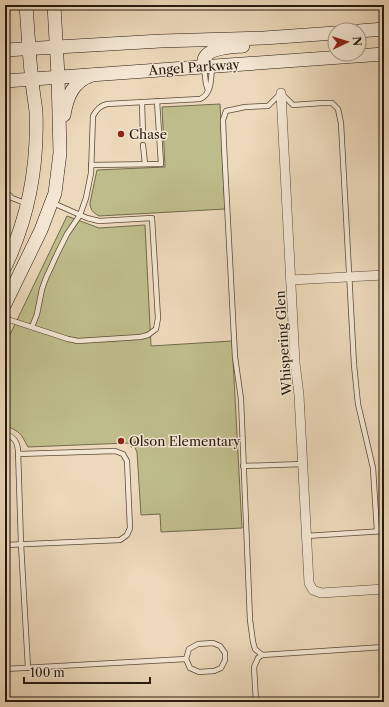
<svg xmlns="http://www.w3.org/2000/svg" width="389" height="707" font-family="'Libre Caslon Text',serif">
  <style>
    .green { fill: #bfbc8b; stroke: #726b4c }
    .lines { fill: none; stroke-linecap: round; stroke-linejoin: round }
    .lane-casing { stroke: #584a39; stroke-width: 6 }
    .street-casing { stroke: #584a39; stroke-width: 10 }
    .secondary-casing { stroke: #261a0e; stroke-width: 14 }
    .path { stroke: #261a0e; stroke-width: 1.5; stroke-dasharray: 3 2; stroke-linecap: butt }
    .lane { stroke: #f3e6d2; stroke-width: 4.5 }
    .street { stroke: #f3e6d2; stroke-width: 9 }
    .secondary { stroke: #f3e6d2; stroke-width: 13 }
    .poi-dot { fill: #8f2418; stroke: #f3e6d2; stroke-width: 1.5 }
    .labels { text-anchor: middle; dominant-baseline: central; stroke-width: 3; stroke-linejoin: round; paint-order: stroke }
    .street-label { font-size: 13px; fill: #261a0e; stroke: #f3e6d2 }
    .poi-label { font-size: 13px; fill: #261a0e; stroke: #f3e6d2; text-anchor: start }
  </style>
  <rect width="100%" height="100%" fill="#ecd8ba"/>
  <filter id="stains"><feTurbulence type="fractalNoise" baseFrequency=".005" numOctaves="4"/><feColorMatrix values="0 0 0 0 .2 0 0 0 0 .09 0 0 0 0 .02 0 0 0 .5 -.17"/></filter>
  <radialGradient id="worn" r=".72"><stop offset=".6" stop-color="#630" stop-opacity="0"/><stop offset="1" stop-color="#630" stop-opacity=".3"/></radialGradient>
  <g class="green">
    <path d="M220 104 225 209 99 216C93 213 90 209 90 203L97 170 165 167 162 107Z"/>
    <path d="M67 216 99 228 145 225 151 346 232 341 242 528 161 532 160 514 141 515 137 452 134 446 127 443 28 447C26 444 25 441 23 438 19 431 12 428 5 426V345Z"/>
  </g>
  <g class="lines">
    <defs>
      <g id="lane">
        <polyline points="204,68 206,84 208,90"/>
        <polyline points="142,102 143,137"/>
        <polyline points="143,145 145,164"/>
        <polyline points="5,164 7,173 5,195"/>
        <polyline points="91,165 161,164 157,101"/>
        <polyline points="5,191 12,198 25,203"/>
        <polyline points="5,317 10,320 68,339 78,341 140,337 148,335 156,329 158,318 152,218 99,221 87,218 53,203"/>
        <path d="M32 327 37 314 42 289 46 278 58 252 67 234 80 215 86 198 91 173 93 116C97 109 100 106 107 104L200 99C212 94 211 78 212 67"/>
        <path d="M5 434C14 437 17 441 18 450L21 544 28 668"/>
        <polyline points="243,466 303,464"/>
        <polyline points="306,536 384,531"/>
        <polyline points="5,545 120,540 127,535 130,528 127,461 123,454 115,451 18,454"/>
        <polygon points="213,643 220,646 225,653 225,660 221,668 214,671 199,672 190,668 186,659 189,649 198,644"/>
        <polyline points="262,655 255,649 253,642 250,620 241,399 235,357 224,146 223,120 226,111 245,107 268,106 281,93 293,105 322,103 332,103 338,109 341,123 354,365 358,404 373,468 377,531"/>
        <polyline points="5,669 186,659"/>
        <polyline points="256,702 254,667 258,658 262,655 384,647"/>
      </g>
      <g id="street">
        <polyline points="281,93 295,363 299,395 309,583 313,590 321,593 384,589"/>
        <polyline points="291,280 384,275"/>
      </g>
      <g id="secondary">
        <polyline points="359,31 384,29"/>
        <polyline points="5,50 161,41 264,38 335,33"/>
        <path d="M204 66C204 66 204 60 204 60 207 47 233 47 243 46"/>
        <polyline points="5,81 384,54"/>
        <path d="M64 115C67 97 73 81 92 75"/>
        <path d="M5 267C28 219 38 165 36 112 35 102 33 92 32 81 29 56 28 30 26 5"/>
        <polyline points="5,304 41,230 55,193 60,153 58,76 54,5"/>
      </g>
    </defs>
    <use href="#lane" class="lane-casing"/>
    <use href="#street" class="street-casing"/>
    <use href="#secondary" class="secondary-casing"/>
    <polyline class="path" points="131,447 138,440 138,435"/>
    <use href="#lane" class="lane"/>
    <use href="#street" class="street"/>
    <use href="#secondary" class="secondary"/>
  </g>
  <g class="poi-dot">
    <circle cx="121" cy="134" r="4"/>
    <circle cx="121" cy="441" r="4"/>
  </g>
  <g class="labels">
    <g class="street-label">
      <text transform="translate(194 67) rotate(-4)">Angel Parkway</text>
      <text transform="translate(283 343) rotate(-94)">Whispering Glen</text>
    </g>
    <g class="poi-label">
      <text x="129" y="134">Chase</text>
      <text x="129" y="441">Olson Elementary</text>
    </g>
  </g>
  <rect width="389" height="707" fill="none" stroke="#ecd8ba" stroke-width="20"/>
  <rect x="6" y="6" width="377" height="695" fill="none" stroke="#261a0e" stroke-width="2"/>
  <rect x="10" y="10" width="369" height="687" fill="none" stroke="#261a0e"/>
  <g transform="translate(347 42) rotate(86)"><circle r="19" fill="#f3e6d2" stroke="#a19484"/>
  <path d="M0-3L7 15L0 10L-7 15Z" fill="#8f2418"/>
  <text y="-6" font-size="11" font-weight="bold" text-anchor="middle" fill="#261a0e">N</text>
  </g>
  <path d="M24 677v6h126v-6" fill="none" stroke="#261a0e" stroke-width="2"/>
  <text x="30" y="677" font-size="12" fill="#261a0e" stroke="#f3e6d2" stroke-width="3" paint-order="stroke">100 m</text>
  <rect width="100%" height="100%" filter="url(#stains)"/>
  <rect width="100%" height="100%" fill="url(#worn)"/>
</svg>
